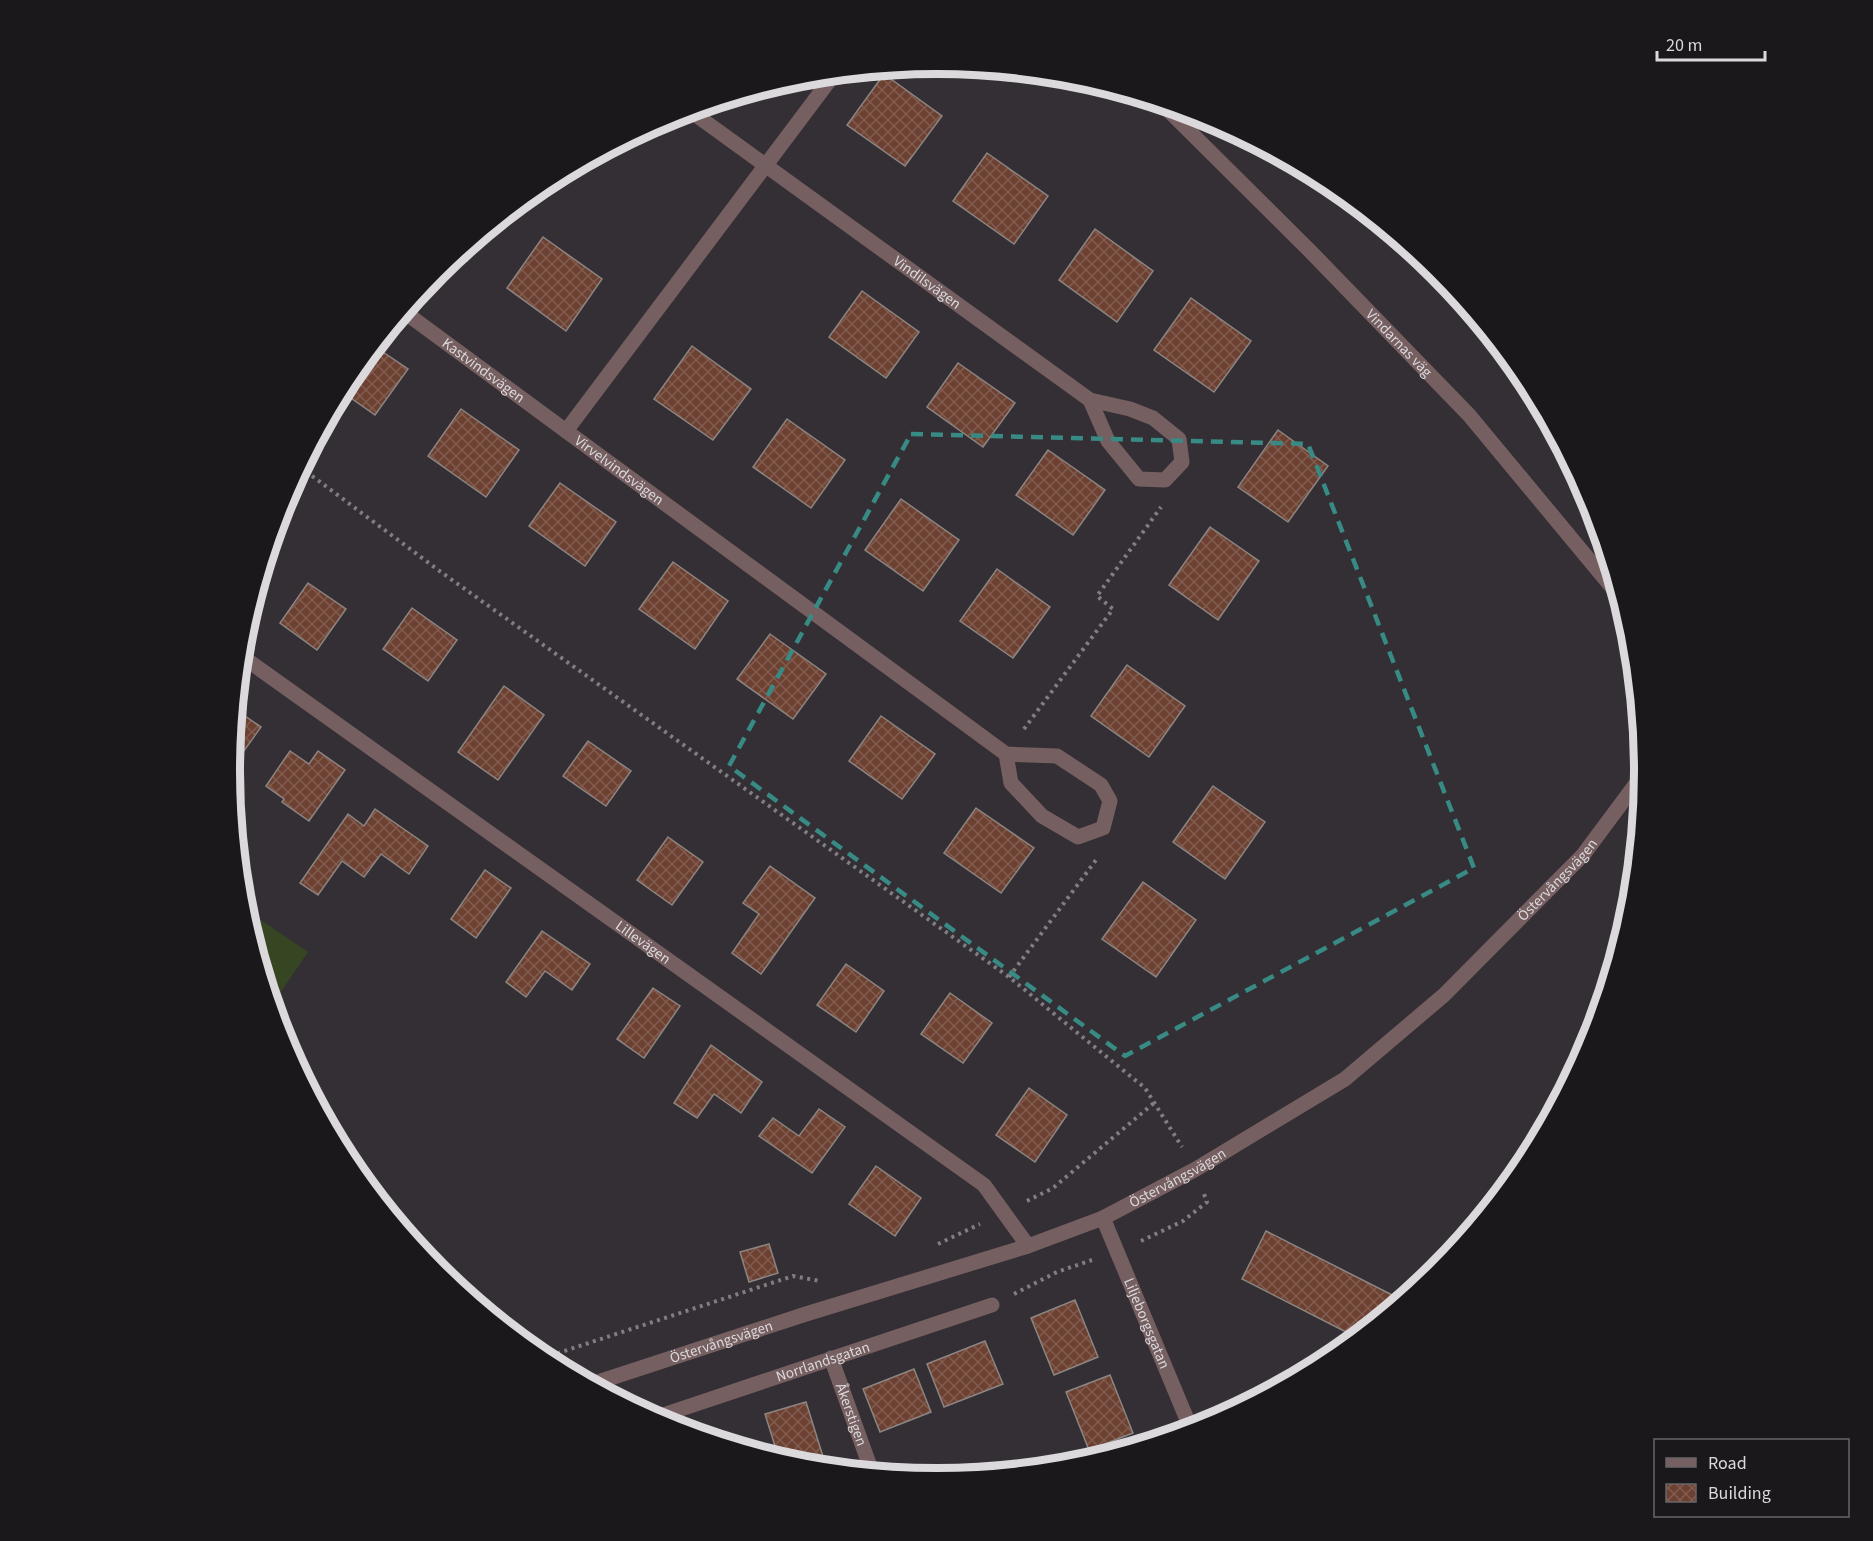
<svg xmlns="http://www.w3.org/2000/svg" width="1873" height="1541" font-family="'Source Sans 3',sans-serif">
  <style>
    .green { fill: #364622 }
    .building { fill: url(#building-cross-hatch); stroke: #8c8582; stroke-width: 1.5 }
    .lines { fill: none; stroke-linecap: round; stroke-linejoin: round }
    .path { stroke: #817d81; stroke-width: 4; stroke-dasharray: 3 4.5; stroke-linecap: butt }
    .minor { stroke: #765f61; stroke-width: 15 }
    .tertiary { stroke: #765f61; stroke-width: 15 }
    .marked { fill: none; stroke: #388a84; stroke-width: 4.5; stroke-dasharray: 12 8; stroke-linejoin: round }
    .labels { text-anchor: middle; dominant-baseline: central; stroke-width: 5; stroke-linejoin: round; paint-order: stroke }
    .street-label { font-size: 15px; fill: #dcd9dc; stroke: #1a181a }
    .rim { fill: none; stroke: #dcd9dc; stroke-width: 8 }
  </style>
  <defs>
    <pattern id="building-cross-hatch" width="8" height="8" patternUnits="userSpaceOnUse" patternTransform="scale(1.5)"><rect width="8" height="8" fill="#6d4132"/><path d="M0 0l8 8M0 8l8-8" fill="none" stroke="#815c4f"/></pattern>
  </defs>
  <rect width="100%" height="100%" fill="#332f34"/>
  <polygon class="green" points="242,907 308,952 272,1005 243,908"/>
  <g class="building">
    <polygon points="884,74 942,116 905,166 847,125"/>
    <polygon points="987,153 1048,196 1014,244 953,201"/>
    <polygon points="495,222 467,261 457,253"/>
    <polygon points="1095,229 1153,271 1117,322 1059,280"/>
    <polygon points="543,237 602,279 566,331 507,288"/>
    <polygon points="862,291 919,332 886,378 829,337"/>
    <polygon points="1191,298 1251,341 1214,392 1154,350"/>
    <polygon points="374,346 408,369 375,415 341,391 348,377"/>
    <polygon points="692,346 751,389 713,440 654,399"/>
    <polygon points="958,363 1015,403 983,447 927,407"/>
    <polygon points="461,409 519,450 486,497 428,456"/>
    <polygon points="787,419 845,460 811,508 753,467"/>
    <polygon points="1278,430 1328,466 1288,522 1238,487"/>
    <polygon points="1048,450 1105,490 1073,535 1016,495"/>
    <polygon points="560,483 616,522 585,566 529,526"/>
    <polygon points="901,499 959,540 923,591 865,550"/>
    <polygon points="1210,527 1259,561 1218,620 1169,585"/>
    <polygon points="673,562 728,601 695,649 639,609"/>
    <polygon points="997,569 1050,607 1013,658 960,621"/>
    <polygon points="308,583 346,609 317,650 280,623"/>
    <polygon points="412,608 457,640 428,681 383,649"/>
    <polygon points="770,634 826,674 793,719 737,679"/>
    <polygon points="1127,665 1185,706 1149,757 1091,716"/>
    <polygon points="504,686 544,715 498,780 458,752"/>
    <polygon points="235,709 261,727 241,755 231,748"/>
    <polygon points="881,716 935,754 902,799 849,761"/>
    <polygon points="588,741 631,771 606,806 563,776"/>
    <polygon points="290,751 309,764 318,751 345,770 309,821 282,802 284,799 266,786"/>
    <polygon points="1213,786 1265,822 1225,879 1173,842"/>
    <polygon points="976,808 1034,848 1001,893 944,853"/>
    <polygon points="375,809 428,846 409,874 381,854 364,877 342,861 318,895 300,883 348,814 364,826"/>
    <polygon points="668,837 703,862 672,905 637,880"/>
    <polygon points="770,866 815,898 761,974 732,953 759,914 743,903"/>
    <polygon points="485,870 511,888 476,938 451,919"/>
    <polygon points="1143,882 1196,920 1156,977 1102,939"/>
    <polygon points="542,931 590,964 572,990 545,971 526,997 506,982"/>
    <polygon points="846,964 884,991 856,1032 817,1005"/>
    <polygon points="653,988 680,1006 644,1058 617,1039"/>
    <polygon points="950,993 992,1023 963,1063 921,1034"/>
    <polygon points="711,1045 762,1082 741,1113 714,1094 697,1118 674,1103"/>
    <polygon points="1029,1088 1067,1115 1035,1162 996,1135"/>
    <polygon points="819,1109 845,1127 812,1173 759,1136 773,1118 799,1136"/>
    <polygon points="876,1166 921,1198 895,1236 849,1204"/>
    <polygon points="1266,1231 1402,1300 1356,1337 1242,1279"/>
    <polygon points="769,1244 778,1273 749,1282 740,1252"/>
    <polygon points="1075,1300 1098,1357 1054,1375 1031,1318"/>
    <polygon points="985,1341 1003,1384 944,1407 927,1364"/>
    <polygon points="914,1369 931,1412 880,1432 863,1389"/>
    <polygon points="1110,1375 1133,1433 1089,1450 1066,1392"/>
    <polygon points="806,1402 825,1463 814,1466 779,1459 765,1414"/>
  </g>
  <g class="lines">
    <g class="path">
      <polyline points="300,467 441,572 1009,977 1145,1088 1182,1147"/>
      <polyline points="1024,729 1113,609 1097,596 1161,507"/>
      <polyline points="1009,977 1096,860"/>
      <polyline points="1027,1201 1053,1188 1154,1103"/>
      <polyline points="1141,1241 1183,1221 1207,1202 1204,1194"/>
      <polyline points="938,1244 980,1224"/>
      <polyline points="1014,1294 1057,1272 1092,1260"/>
      <polyline points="543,1358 793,1276 820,1281"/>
    </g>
    <g class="minor">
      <path id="s1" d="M835 73 566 431 1006 754 1057 756 1101 785 1110 801 1103 828 1078 837 1042 816 1011 783 1006 754"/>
      <path id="s2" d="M1161 103 1309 250 1469 415 1620 597"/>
      <path id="s3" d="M689 110 1090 400 1108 441 1139 479 1165 480 1182 462 1179 439 1153 418 1130 409 1090 400"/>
      <path id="s4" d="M403 311 566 431"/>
      <path id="s5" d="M240 655 984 1185 1028 1246"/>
      <path id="s6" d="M1103 1218 1191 1429"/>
      <path id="s7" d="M831 1358 872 1472"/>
      <path id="s8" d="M654 1418 992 1305"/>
    </g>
    <path class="tertiary" id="s9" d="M592 1384 806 1314 1028 1246 1103 1218 1196 1169 1345 1079 1444 995 1583 855 1644 773"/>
  </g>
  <path class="marked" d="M911 434 1308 444 1474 868 1125 1056 729 766Z"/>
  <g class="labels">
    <g class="street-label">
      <text stroke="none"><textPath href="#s3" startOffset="294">Vindilsvägen</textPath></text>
      <text stroke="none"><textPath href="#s2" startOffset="338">Vindarnas väg</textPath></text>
      <text stroke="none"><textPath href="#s4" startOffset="100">Kastvindsvägen</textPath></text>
      <text stroke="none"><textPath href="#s1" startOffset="514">Virvelvindsvägen</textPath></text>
      <text stroke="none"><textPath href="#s9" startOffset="1108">Östervångsvägen</textPath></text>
      <text stroke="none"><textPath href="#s5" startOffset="495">Lillevägen</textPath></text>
      <text stroke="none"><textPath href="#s9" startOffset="622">Östervångsvägen</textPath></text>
      <text stroke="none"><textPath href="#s6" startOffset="114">Liljeborgsgatan</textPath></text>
      <text stroke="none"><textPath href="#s9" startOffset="136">Östervångsvägen</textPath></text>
      <text stroke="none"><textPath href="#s8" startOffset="178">Norrlandsgatan</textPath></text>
      <text stroke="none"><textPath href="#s7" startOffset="60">Åkerstigen</textPath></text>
    </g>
  </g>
  <path d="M0 0H1873V1541H0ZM240 771a697 697 0 1 1 1394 0a697 697 0 1 1-1394 0Z" fill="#1a181a" fill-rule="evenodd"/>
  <path class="rim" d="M240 771a697 697 0 1 1 1394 0a697 697 0 1 1-1394 0Z"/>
  <rect x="1654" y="1439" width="195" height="78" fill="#1a181a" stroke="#686568" stroke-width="1.5"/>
  <rect x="1666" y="1458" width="30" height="9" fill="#765f61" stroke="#686568" stroke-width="1.5"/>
  <text x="1708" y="1469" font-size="18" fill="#dcd9dc">Road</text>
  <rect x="1666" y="1484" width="30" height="18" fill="url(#building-cross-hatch)" stroke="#686568" stroke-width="1.5"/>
  <text x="1708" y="1499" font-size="18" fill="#dcd9dc">Building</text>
  <path d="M1657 51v9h108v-9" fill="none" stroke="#dcd9dc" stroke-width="3"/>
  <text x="1666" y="51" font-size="18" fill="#dcd9dc" stroke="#1a181a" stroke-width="4.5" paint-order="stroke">20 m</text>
</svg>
